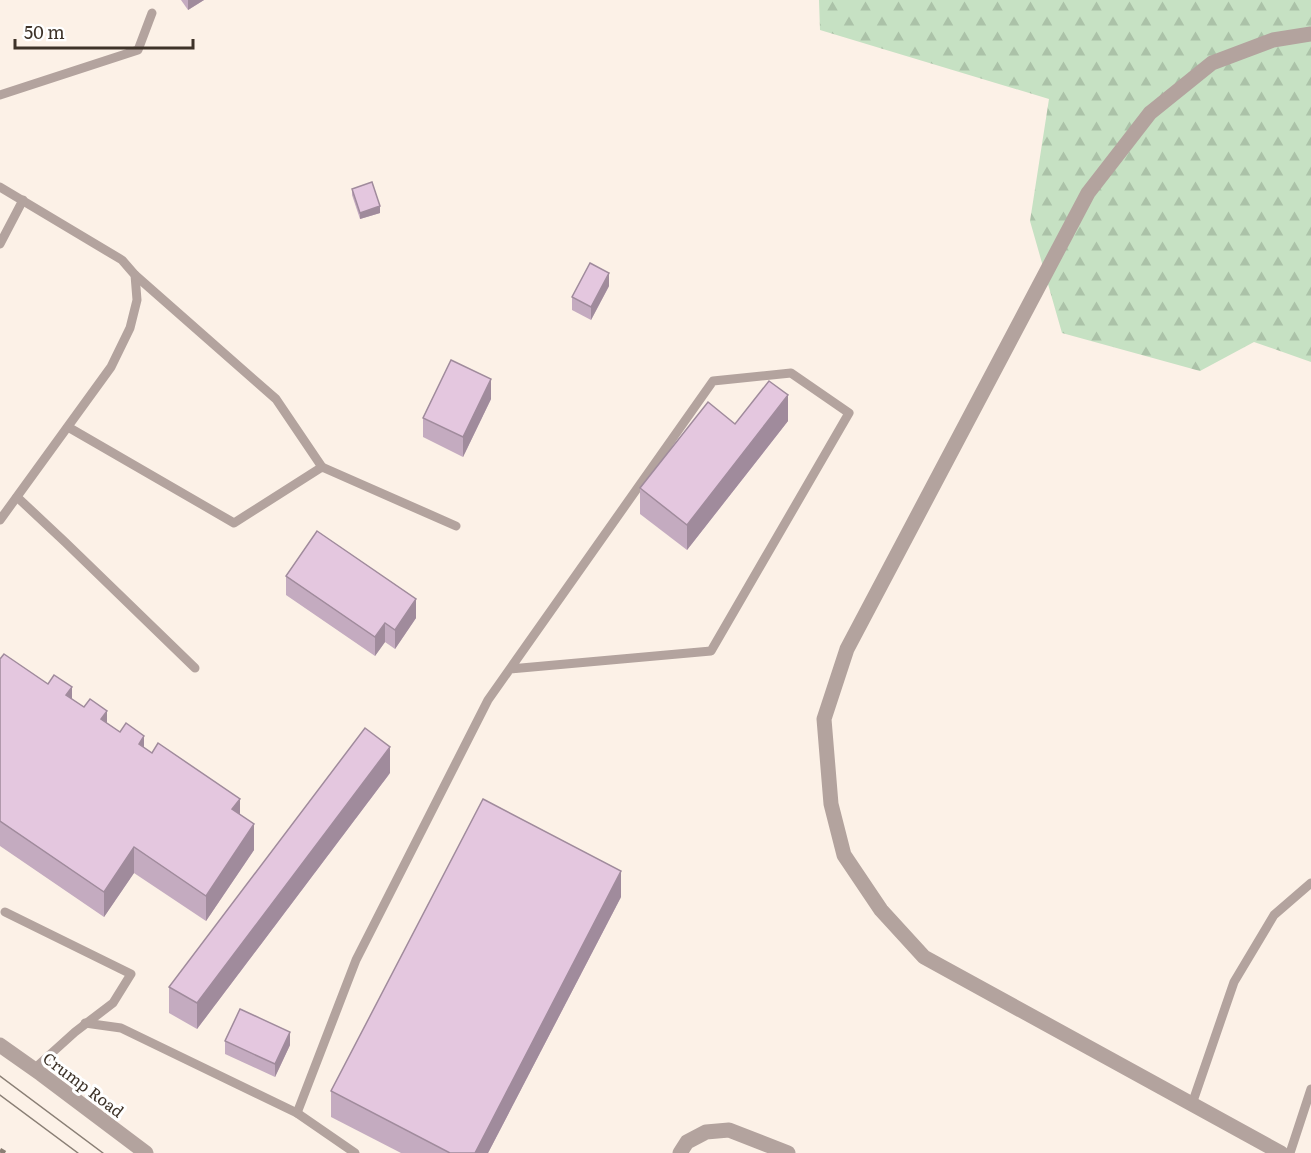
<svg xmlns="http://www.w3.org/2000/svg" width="1311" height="1153" font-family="Literata,serif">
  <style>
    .forest { fill: url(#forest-firs) }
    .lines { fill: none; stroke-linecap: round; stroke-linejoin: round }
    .service { stroke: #b3a39e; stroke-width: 9 }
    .minor { stroke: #b3a39e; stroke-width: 15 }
    .tertiary { stroke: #b3a39e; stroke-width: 15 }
    .tram { stroke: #8a7f75; stroke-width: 1.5 }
    .rail { stroke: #8a7f75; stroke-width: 4.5; stroke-dasharray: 9 4.5; stroke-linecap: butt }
    .wall { fill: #c4abc0 }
    .shaded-wall { fill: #a08b9c }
    .building { fill: #e4c7df; stroke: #a08b9c; stroke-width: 1.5 }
    .labels { text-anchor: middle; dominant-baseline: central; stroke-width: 6; stroke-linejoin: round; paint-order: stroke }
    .street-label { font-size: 16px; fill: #3e3329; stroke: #fff }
  </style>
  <defs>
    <pattern id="forest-firs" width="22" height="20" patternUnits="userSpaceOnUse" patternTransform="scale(1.5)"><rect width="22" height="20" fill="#c6e1c3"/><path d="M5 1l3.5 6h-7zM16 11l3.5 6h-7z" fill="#abc2a8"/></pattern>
  </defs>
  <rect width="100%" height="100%" fill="#fcf1e7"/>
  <polygon class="forest" points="819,0 1311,0 1311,362 1254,342 1200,371 1062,333 1030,221 1049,99 820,30"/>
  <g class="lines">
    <g class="service">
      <polyline points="0,95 138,50 152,13"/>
      <polyline points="0,187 122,260 135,275 137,300 130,328 111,367 0,520"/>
      <polyline points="0,244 23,200"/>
      <polyline points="135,275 276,399 322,467"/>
      <polyline points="68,427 234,523 322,467 456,526"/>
      <polyline points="17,497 65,542 195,668"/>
      <polyline points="5,912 131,974 113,1003 75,1032 34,1069"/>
      <polyline points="85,1023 121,1028 297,1113 355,1153"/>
      <polyline points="1192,1104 1234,982 1274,915 1311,883"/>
      <polyline points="297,1113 356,960 488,700 713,381 791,373 849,413 711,651 510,669"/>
      <polyline points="1290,1153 1311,1089"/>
    </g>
    <g class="minor">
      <polyline points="680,1153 687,1142 706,1132 729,1130 788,1153"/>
      <polyline points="1281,1153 924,957 881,910 844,855 831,804 824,719 847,649 1088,193 1150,113 1212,63 1273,40 1311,34"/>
    </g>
    <polyline class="tertiary" points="0,1045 41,1074 146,1153"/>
    <g class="tram">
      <polyline points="0,1076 103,1153"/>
      <polyline points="0,1095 78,1153"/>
    </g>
    <polyline class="rail" points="0,1150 5,1153"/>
  </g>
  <g class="wall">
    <polygon points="181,0 204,0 188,10"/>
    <polygon points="352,189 380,213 360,219 352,195"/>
    <polygon points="609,286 591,320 572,310 572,297"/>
    <polygon points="491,399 463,457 423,437 423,418"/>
    <polygon points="788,421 687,550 640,514 640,488 735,424"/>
    <polygon points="286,576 416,618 395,649 385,642 375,656 286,595"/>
    <polygon points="0,659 72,699 240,814 254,850 206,921 134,873 104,917 0,846"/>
    <polygon points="390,773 197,1029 169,1013 169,987"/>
    <polygon points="621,897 488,1153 401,1153 331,1117 331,1091"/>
    <polygon points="225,1041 290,1045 275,1077 225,1054"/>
  </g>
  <g class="shaded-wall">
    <polygon points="188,0 204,0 188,10"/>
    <polygon points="380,206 380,213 360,219 360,213"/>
    <polygon points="609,273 609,286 591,320 591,307"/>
    <polygon points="491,379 491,399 463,457 463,437"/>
    <polygon points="788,395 788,421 687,550 687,525"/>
    <polygon points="416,599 416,618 395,649 395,630"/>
    <polygon points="385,623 385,642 375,656 375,637"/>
    <polygon points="72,687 72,712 66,695"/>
    <polygon points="107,711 107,736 101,719"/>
    <polygon points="144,736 144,761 139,744"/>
    <polygon points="390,747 390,773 197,1029 197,1003"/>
    <polygon points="240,799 240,824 232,809"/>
    <polygon points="254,824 254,850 206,921 206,896"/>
    <polygon points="134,847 134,873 104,917 104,892"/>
    <polygon points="621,871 621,897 488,1153 475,1153"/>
    <polygon points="290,1032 290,1045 275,1077 275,1064"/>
  </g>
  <g class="building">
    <polygon points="372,182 380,206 360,213 352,189"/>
    <polygon points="590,263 609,273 591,307 572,297"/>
    <polygon points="451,360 491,379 463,437 423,418"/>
    <polygon points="769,381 788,395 687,525 640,488 708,402 735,424"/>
    <polygon points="317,531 416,599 395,630 385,623 375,637 286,576"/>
    <polygon points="4,654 48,684 54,675 72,687 66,695 84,707 90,699 107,711 101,719 120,732 126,723 144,736 139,744 152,753 158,743 240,799 232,809 254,824 206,896 134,847 104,892 0,821 0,659"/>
    <polygon points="365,728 390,747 197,1003 169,987"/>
    <polygon points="483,799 621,871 475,1153 450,1153 331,1091"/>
    <polygon points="240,1009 290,1032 275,1064 225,1041"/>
  </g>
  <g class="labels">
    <g class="street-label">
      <text transform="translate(84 1084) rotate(37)">Crump Road</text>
    </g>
  </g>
  <path d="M15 39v9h178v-9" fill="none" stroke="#3e3329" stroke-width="3"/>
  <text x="24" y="39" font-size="18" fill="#3e3329" stroke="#ffffff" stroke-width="4.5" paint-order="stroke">50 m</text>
</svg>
